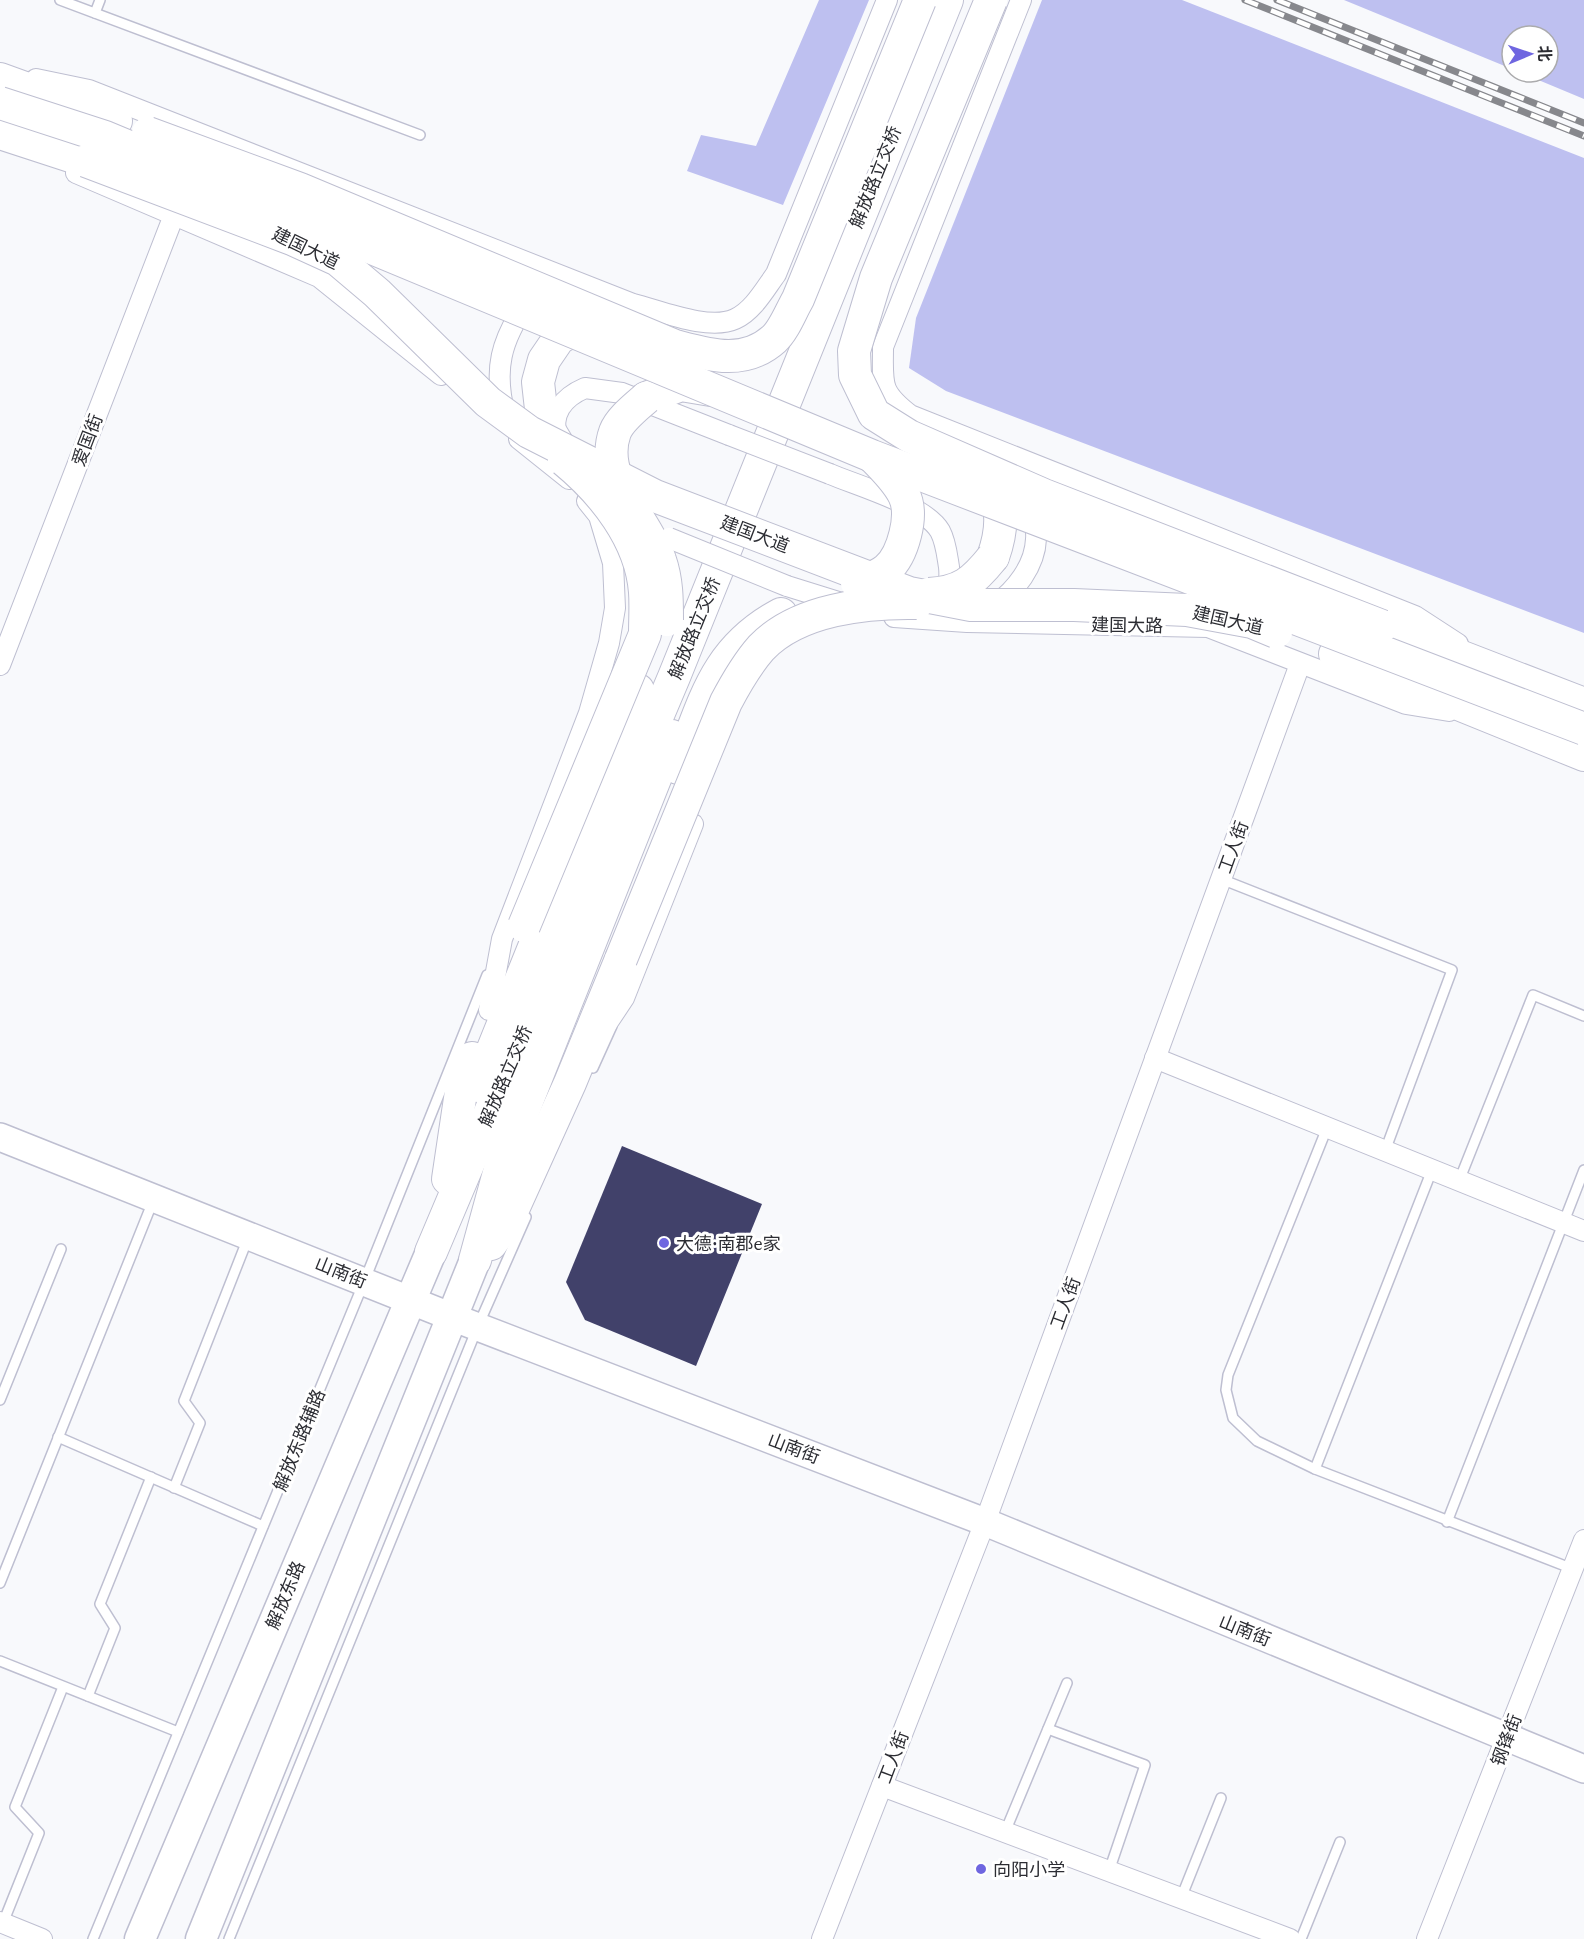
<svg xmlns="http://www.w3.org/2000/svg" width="1584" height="1939" font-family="'Source Serif 4','Noto Sans SC',serif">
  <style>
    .green { fill: #bec0f0 }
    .building { fill: #41416a }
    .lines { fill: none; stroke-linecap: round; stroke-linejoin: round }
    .service-casing { stroke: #bebfd1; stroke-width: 12 }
    .minor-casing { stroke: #bebfd1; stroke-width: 22 }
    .secondary-casing { stroke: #bebfd1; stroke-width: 30 }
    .primary-casing { stroke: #bebfd1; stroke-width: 33 }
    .trunk-casing { stroke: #bebfd1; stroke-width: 34 }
    .service { stroke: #fff; stroke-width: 9 }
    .minor { stroke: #fff; stroke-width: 20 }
    .secondary { stroke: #fff; stroke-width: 27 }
    .primary { stroke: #fff; stroke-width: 30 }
    .trunk { stroke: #fff; stroke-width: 32 }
    .rail-casing { stroke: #87888d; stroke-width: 7 }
    .rail { stroke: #fff; stroke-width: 4.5; stroke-dasharray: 14; stroke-linecap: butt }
    .minor-bridge-casing { stroke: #bebfd1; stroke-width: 22; stroke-linecap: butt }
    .trunk-bridge-casing { stroke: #bebfd1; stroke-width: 34; stroke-linecap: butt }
    .minor-bridge { stroke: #fff; stroke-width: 20 }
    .trunk-bridge { stroke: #fff; stroke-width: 32 }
    .poi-dot { fill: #6f66e0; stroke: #fff; stroke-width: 2 }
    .labels { text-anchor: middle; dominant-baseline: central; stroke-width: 6; stroke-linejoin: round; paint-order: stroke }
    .street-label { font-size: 18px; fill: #2c2d33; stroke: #fff }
    .poi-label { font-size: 18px; fill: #2c2d33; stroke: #fff; text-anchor: start }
  </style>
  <rect width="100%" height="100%" fill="#f8f9fc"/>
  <g class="green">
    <polygon points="819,0 869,0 783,205 687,171 701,135 756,146"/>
    <polygon points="1042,0 1182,0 1584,158 1584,633 946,391 909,368 916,318"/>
    <polygon points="1344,0 1584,0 1584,99 1519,72 1548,72 1548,36 1512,36 1512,69"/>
  </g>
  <polygon class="building" points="622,1146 762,1204 696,1366 585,1320 566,1282"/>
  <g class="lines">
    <defs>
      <g id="service">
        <polyline points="60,0 420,135"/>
        <polyline points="95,13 100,0"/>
        <polyline points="1221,879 1452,970 1385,1151"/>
        <polyline points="593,1068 612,1026"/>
        <polyline points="1327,1128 1228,1375 1226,1390 1233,1418 1257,1441 1315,1469 1573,1569"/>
        <polyline points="1459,1181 1533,995 1584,1016"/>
        <polyline points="0,1400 61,1249"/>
        <polyline points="58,1437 263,1526"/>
        <polyline points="1315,1469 1432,1170"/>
        <polyline points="174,1488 200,1423 184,1401 248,1238"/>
        <polyline points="1447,1522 1584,1170"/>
        <polyline points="0,1583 153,1201"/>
        <polyline points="0,1661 178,1732"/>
        <polyline points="88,1696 115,1628 100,1604 151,1477"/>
        <polyline points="1048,1729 1145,1765 1109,1871"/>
        <polyline points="1005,1832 1067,1683"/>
        <polyline points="1181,1898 1221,1798"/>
        <polyline points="3,1923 39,1833 15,1807 63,1687"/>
        <polyline points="93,1939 364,1282 487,975"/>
        <polyline points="229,1939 478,1326 526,1217"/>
        <polyline points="1301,1939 1340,1842"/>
      </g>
      <g id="minor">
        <path d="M1021 0 883 347C883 384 879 391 910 415L1415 616 1458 644"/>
        <path d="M36 79 89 90 633 304C661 311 709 331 735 319 753 311 765 289 776 274L887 0"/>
        <polyline points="76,173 319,277 441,375"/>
        <path d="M505 415C493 369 501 341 527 302"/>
        <path d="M557 437C550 413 564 397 585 388L622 393 729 435"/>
        <polyline points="519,439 569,479"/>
        <path d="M830 474C858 486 925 505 940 531 946 542 947 555 949 567 950 576 949 592 943 598"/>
        <polyline points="787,586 848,605"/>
        <path d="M995 605C1015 591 1035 566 1036 539 1037 530 1034 520 1033 511"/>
        <polyline points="894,617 967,622 1208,627 1406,704 1449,711"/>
        <polyline points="0,665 174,215"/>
        <polyline points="489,1010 502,939 589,713 609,643 615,608 613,563 599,516 587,501"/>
        <polyline points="604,1028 624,998 693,824"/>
        <polyline points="1155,1058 1584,1231"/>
        <polyline points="882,1786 1290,1939"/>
        <polyline points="0,1922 42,1939"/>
        <polyline points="822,1939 985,1522 1300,664"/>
        <polyline points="1427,1939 1584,1540"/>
      </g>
      <polyline id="secondary" points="0,1137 452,1317 985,1522 1584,1769"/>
      <g id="primary">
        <polyline points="140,1939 431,1252"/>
        <polyline points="201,1939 475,1260"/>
      </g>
      <g id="trunk">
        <polyline points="0,79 116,121"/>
        <polyline points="0,133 86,161"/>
        <polyline points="646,398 681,385 711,390"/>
        <polyline points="560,448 542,418 538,382 544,360 559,338 593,320"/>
        <path d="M988 481C1005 504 1002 532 993 557"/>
        <polyline points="1382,626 1584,704"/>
        <polyline points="1335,654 1584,755"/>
        <path d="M678 768C705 701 714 650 781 614"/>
        <polyline points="478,1086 638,690"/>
        <polyline points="448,1179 462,1085 472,1058"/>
        <polyline points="491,1244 509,1218 570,1083 621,959"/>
        <polyline points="431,1252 674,677 947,0"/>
        <polyline points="475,1260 500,1169 672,736"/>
      </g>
    </defs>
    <use href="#service" class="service-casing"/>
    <use href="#minor" class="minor-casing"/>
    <use href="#secondary" class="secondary-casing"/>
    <use href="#primary" class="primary-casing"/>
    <use href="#trunk" class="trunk-casing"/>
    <use href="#service" class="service"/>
    <use href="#minor" class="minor"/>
    <use href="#secondary" class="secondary"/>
    <use href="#primary" class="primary"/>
    <use href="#trunk" class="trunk"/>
    <defs>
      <g id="rail">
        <polyline points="1245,0 1584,136"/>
        <polyline points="1277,0 1584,123"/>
      </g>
    </defs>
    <use href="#rail" class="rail-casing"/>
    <use href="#rail" class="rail"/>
    <defs>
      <g id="minor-bridge">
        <polyline points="729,435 830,474"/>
        <polyline points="669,538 787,586"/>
      </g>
      <g id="trunk-bridge">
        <polyline points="991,0 876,278 854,351 855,375 874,414 909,436 1044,495 1382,626"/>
        <polyline points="0,103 105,137 872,456 1584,729"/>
        <path d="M148 133 300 189 675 346C709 355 744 366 774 339 784 330 791 311 798 299L920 0"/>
        <polyline points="86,161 292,239 338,260 377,293 488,402 529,432 655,496 909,593 971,605 1074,605 1187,610 1252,622 1276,632"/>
        <path d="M646 398C636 407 620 419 615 432 598 479 647 520 660 560 667 580 667 600 667 620"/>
        <path d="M857 583C867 579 878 577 887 569 903 555 914 515 904 495 897 481 885 469 874 458"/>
        <path d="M929 594C961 592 973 582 993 557"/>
        <path d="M524 926 645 634C645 620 646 606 645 592 641 539 603 492 564 460"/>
        <path d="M621 959 726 702C736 683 746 665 761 648 798 609 867 602 917 603"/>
      </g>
    </defs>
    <use href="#minor-bridge" class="minor-bridge-casing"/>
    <use href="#trunk-bridge" class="trunk-bridge-casing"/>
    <use href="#minor-bridge" class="minor-bridge"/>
    <use href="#trunk-bridge" class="trunk-bridge"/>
  </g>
  <g class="poi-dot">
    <circle cx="664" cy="1243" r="6"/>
    <circle cx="981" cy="1869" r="6"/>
  </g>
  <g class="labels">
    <g class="street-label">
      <text transform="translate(875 177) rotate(-68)">解放路立交桥</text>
      <text transform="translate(306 248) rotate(26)">建国大道</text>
      <text transform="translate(87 440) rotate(-69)">爱国街</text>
      <text transform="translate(755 534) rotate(21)">建国大道</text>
      <text transform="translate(1228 620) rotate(13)">建国大道</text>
      <text transform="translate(1127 625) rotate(1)">建国大路</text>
      <text transform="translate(694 628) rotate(-68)">解放路立交桥</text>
      <text transform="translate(1233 847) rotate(-70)">工人街</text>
      <text transform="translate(505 1076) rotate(-67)">解放路立交桥</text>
      <text transform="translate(341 1272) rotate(22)">山南街</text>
      <text transform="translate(1065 1303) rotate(-70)">工人街</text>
      <text transform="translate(299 1440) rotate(-68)">解放东路辅路</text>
      <text transform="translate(794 1448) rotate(21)">山南街</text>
      <text transform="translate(285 1595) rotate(-67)">解放东路</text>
      <text transform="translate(1245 1630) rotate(22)">山南街</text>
      <text transform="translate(1506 1740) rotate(-69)">钢锋街</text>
      <text transform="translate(893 1757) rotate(-69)">工人街</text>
    </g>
    <g class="poi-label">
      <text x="676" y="1243">大德·南郡e家</text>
      <text x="993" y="1869">向阳小学</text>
    </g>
  </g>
  <g transform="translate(1530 54) rotate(88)"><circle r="28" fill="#ffffff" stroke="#ababad" stroke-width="1.5"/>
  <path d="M0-4.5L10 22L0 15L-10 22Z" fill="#6f66e0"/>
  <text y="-9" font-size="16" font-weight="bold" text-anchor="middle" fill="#2c2d33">北</text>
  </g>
</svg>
